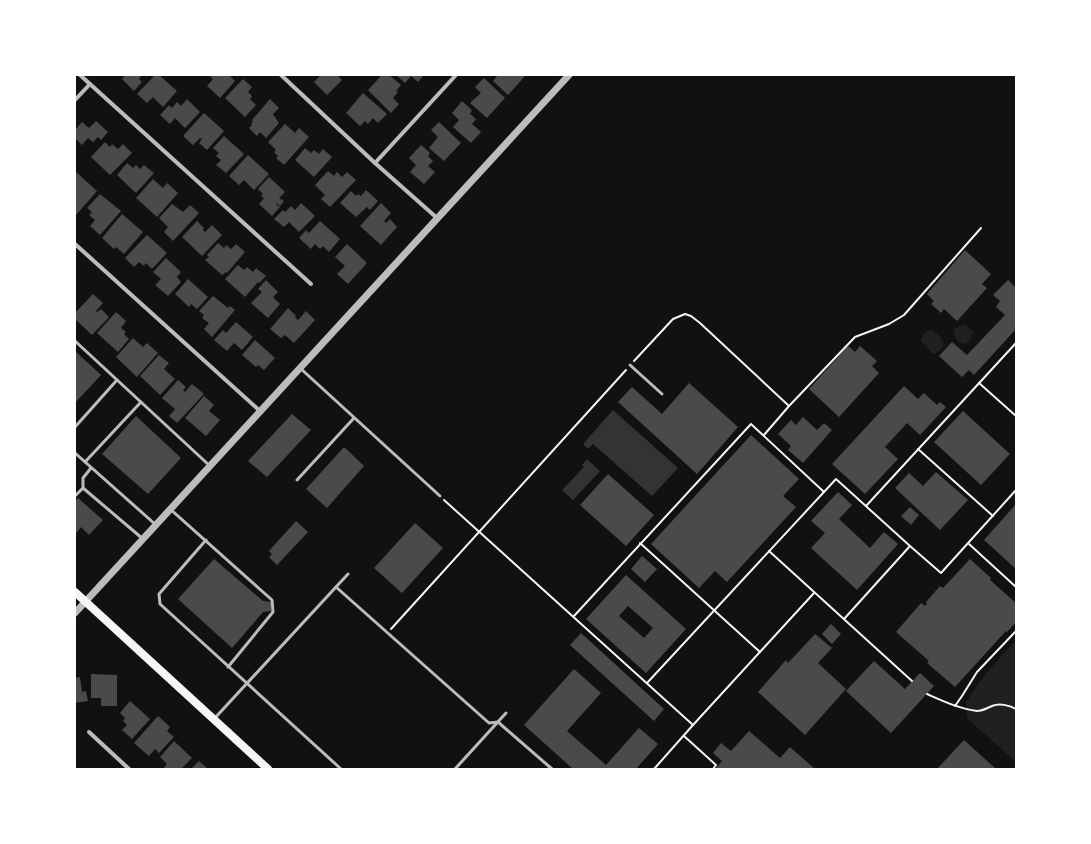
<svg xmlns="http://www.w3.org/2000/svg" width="1091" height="844" font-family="Rubik,sans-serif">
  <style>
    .green { fill: #202020 }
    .water { fill: #333 }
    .building { fill: #4a4a4a; fill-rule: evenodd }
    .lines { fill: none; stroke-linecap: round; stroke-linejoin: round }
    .path { stroke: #f5f5f5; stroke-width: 2 }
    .service { stroke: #bcbcbc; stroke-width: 3 }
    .minor { stroke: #bcbcbc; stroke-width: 4 }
    .tertiary { stroke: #bcbcbc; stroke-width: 7 }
    .secondary { stroke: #f5f5f5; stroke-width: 8 }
  </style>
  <rect width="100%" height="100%" fill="#111"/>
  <g class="green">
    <path d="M963 325 967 326 975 333 971 335 972 338 968 342 963 344C956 341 954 337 954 329Z"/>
    <path d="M931 330C942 336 950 345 936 353H932L921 341C921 336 926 331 931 330Z"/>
    <polygon points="1016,641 1016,762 967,718 966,702 984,676 1008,648"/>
  </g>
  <g class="water">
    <polygon points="613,410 678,468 652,496 593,444 588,449 583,444"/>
    <polygon points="587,459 600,471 573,500 562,490 584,467 582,465"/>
  </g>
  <g class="building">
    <polygon points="126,75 140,75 141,76 139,79 142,82 134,91 122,79"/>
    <polygon points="155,75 159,75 177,91 163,107 153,97 147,103 137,94"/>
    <polygon points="209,75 229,75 235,81 220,98 207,86 213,79"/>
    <polygon points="321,75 337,75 342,80 327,95 314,82"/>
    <polygon points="382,75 389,75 401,85 396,91 398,92 393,98 399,104 391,113 368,90"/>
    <polygon points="396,75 424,75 418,82 411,76 405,83"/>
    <polygon points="496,75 526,75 508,95 493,81 497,76"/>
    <polygon points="484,78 505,98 487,118 470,103 481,93 475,87"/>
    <polygon points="243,79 252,87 248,92 252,96 250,99 256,105 245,117 225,98"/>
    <polygon points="363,93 387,114 378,123 373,118 368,124 365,121 360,126 346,113"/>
    <polygon points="187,99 200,112 185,128 175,118 170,124 160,115 169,105 172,108 177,102 181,106"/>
    <polygon points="270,99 279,108 273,114 279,123 266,138 260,132 257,136 249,128 252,125 251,124 253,121 252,120"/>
    <polygon points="462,101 472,110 470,114 476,119 472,124 481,132 471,143 453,127 459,120 452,113"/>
    <polygon points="204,113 224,131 207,150 199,143 202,139 200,138 193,145 183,136"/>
    <polygon points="96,121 108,132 101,140 98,137 93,142 88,138 82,145 75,138 75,130 82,122 89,128"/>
    <polygon points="439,122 461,143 444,161 429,148 438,137 431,130"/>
    <polygon points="285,124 295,133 299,128 309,137 284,165 276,158 278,156 274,152 276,150 268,142"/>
    <polygon points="224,136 244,154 226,173 216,165 221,160 216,156 219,153 213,148"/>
    <polygon points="105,142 110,147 112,144 118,149 123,144 132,153 110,175 91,157"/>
    <polygon points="421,145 430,153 428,156 433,161 428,166 435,172 424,184 410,172 416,165 409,158"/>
    <polygon points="305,148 311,153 314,150 319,154 323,149 332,157 314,177 295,160"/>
    <polygon points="248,155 269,174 254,190 244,180 239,185 229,176"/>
    <polygon points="127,163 133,168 136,165 140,169 144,165 154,173 136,193 117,175"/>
    <polygon points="328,171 334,176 337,172 342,177 347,172 356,180 330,207 321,199 325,195 315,185"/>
    <polygon points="76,172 97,191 76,215 75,213 75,173"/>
    <polygon points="269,177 285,192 279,198 284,201 280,206 277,203 276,204 280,207 272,216 259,204 264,198 261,196 263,194 258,189"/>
    <polygon points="153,179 163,188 167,183 178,193 157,217 136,198"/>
    <polygon points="366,190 378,201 370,210 367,207 356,217 340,203 351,191 356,196 358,194 361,196"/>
    <polygon points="100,194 121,211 100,235 90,226 95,220 89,215 92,212 87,208"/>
    <polygon points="301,203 315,216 299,232 289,222 284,227 274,219 283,210 285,212 291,206 295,210"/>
    <polygon points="381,203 391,213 384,221 386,223 390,219 397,227 381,245 360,226"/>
    <polygon points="172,204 183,212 190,205 199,213 173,241 164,232 168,227 159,218"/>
    <polygon points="122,214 143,232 124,254 116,247 114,249 102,238"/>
    <polygon points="197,221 204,228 203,230 205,232 212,225 222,235 202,256 182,237"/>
    <polygon points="320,221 340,239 329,252 323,246 320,249 315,244 311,249 299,238 306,230 309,233"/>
    <polygon points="147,235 167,253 152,269 146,263 144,266 139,262 134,267 125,258"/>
    <polygon points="218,243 224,248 226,245 231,249 236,244 245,252 227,273 226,272 222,275 205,260 209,257 207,255"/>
    <polygon points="347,244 367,263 348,284 337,274 345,266 335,257"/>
    <polygon points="965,250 991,274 982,284 987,288 957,321 944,309 941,313 931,304 934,301 927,294"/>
    <polygon points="166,258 181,272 177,277 181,282 168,296 155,285 161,279 153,272"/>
    <polygon points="238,265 244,270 247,267 253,272 256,268 266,276 259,283 258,282 245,297 225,279"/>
    <polygon points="188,279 208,297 197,309 191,304 189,307 175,294"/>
    <polygon points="266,280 278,292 273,297 280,304 268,318 251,303 262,292 258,289"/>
    <polygon points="1008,280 1016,288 1016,329 974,375 969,370 962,377 939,356 952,342 967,355 1005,315 996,307 1000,301 993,295"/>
    <polygon points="93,294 103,303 96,311 97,312 101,309 109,317 92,335 75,319 75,313"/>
    <polygon points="213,296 228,308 230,306 235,310 212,337 204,329 209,323 202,318 204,315 199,311"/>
    <polygon points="288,308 296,316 295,317 298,320 306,311 315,320 294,343 285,335 281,338 270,329"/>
    <polygon points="116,312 126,321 121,328 126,332 124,334 129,339 118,352 97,333"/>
    <polygon points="236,322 253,337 242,350 234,343 227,351 214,340 223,330 226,333"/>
    <polygon points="133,338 143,347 147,343 158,353 137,377 116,357"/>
    <polygon points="255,340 275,358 264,370 258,365 256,367 242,355"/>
    <polygon points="848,346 855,352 860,346 877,361 872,366 879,373 839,417 809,389"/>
    <polygon points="75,351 101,375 75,403"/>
    <polygon points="159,355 169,363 164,369 175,379 160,395 140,376"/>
    <polygon points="178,380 186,387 183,390 185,392 192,384 204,394 177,423 169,416 175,409 162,398"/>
    <polygon points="689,383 738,427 697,474 618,402 632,387 662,414"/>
    <polygon points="904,386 918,399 924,393 937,405 940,402 946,407 920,435 907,423 885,447 898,459 865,494 832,464"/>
    <polygon points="204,396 214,405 209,411 220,420 206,436 185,418"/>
    <polygon points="963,411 1010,454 981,485 934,442"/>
    <polygon points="292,414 311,430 267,477 248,461"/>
    <polygon points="136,416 181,458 148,494 102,454"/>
    <polygon points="803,417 817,430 824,423 832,430 803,463 788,450 791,446 778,434 791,420 796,425"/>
    <polygon points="751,435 799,479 783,496 796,507 727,582 715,571 699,588 651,544"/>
    <polygon points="344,447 364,466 327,508 306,489"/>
    <polygon points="936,472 968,500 940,530 895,488 909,473 923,486"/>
    <polygon points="608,474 654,515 626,546 580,505"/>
    <polygon points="838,492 852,505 839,519 870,548 884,532 898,544 857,590 811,548 825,533 811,521"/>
    <polygon points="78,498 103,520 89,535 81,527 75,535 75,501"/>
    <polygon points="1016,504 1016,569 984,540"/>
    <polygon points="910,507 919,515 911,525 901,516"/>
    <polygon points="296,521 308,532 277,565 269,557 272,554 269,551"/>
    <polygon points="415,523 443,548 402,593 374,568"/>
    <polygon points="642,556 657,569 645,582 631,569"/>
    <polygon points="214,559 263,601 271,602 271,611 263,612 232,648 178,599"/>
    <polygon points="970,559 991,578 990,580 1016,603 1016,622 1007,632 1006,631 955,687 927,663 929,661 896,632 921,603 925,606 927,604 926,602 940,586 943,588"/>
    <path d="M626 575 686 629 646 673 586 619ZM628 606 653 628 644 638 619 616Z"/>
    <polygon points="831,624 841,634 832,644 822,634"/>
    <polygon points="581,633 664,709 654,721 570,645"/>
    <polygon points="815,634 832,648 818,663 846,689 805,735 758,692 786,660 788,663"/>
    <polygon points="874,661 905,689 920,673 934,686 891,733 846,691"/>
    <polygon points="574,669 601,693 567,731 606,765 639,728 658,744 636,769 573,769 524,725"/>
    <polygon points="91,674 117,675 117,706 101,706 101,698 91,698"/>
    <polygon points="80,677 82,692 86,691 88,701 75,703 75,678"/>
    <polygon points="130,701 150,719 132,739 122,730 127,725 123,721 125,718 120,713"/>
    <polygon points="158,716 170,727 167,731 174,737 159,753 155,749 149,756 134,743"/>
    <polygon points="749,731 780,758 790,747 815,769 715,769 722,761 713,753 721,743 731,751"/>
    <polygon points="964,740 996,769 937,769"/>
    <polygon points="174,741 192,758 181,769 163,769 167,764 160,757"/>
    <polygon points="199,761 208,769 191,769"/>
  </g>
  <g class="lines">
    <g class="path">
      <polyline points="634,361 673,319 685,314 691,316 700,323 789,406"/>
      <polyline points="979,383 1016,416"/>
      <polyline points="764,435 789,406 855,337 889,324 904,315 981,228"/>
      <polyline points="918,449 993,516"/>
      <polyline points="444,500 693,725 814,593"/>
      <polyline points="866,506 1016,343"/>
      <polyline points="640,543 760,652"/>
      <polyline points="969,544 1016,587"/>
      <polyline points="769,551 912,681"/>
      <polyline points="574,616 751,424 824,492"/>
      <polyline points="844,619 910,546 941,573 1016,490"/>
      <polyline points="391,629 626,370"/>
      <polyline points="647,683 836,479 910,546"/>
      <path d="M927 694C943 701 960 709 977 711 983 711 987 708 992 706 999 703 1009 705 1016 709"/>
      <polyline points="955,706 962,696 977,672 1016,631"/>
      <polyline points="684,736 716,765 713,769"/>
      <polyline points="654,769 693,725"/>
    </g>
    <g class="service">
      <polyline points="75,341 210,466"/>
      <polyline points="630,365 662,394"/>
      <polyline points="300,368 440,496"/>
      <polyline points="75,427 117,380"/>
      <polyline points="75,453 156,525"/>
      <polyline points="85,462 141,402"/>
      <polyline points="297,480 354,418"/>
      <polyline points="83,488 83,478 91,468"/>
      <polyline points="75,496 83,488 143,539"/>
      <polyline points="170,509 272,600 273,612 228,667"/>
      <polyline points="206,540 159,594 160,604 341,769"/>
      <polyline points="336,587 489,723 498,722 552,769"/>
      <polyline points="214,719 348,574"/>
      <polyline points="455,769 506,713"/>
    </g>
    <g class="minor">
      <polyline points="80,75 311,284"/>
      <polyline points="281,75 375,163 437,218"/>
      <polyline points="75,100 90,84"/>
      <polyline points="375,163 456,75"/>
      <polyline points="75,244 260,411"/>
      <polyline points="89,732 129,769"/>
    </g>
    <polyline class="tertiary" points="75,613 569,75"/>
    <polyline class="secondary" points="75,592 268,769"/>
  </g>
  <rect width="1091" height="844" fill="none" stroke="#ffffff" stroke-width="152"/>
</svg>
